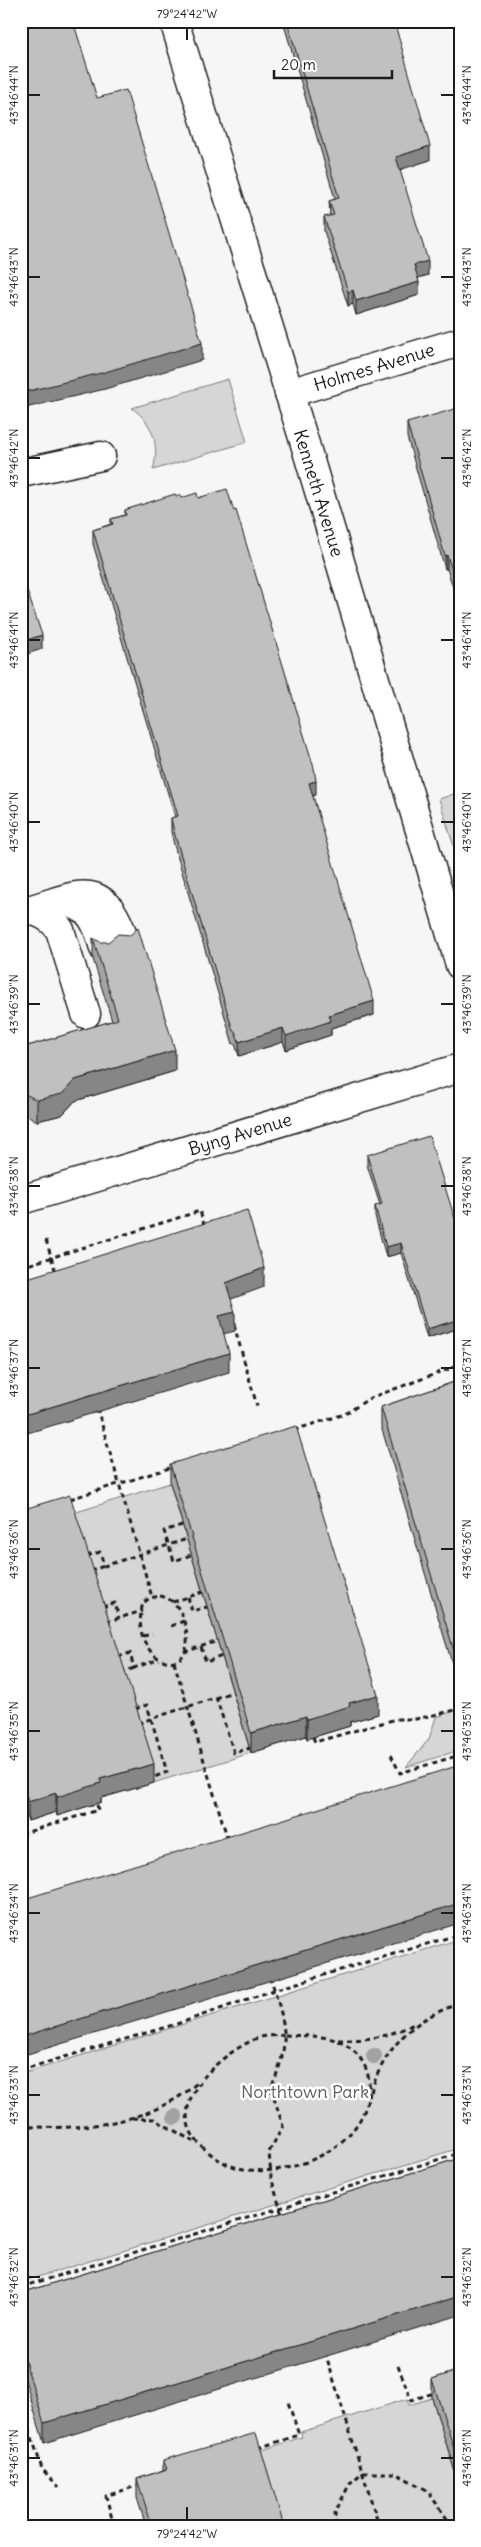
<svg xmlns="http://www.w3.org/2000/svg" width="481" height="2547" font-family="Delius,sans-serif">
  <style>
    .green { fill: #d6d6d6; stroke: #797979 }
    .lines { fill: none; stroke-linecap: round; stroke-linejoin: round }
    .minor-casing { stroke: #1c1c1c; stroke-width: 31 }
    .path { stroke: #1c1c1c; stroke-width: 3; stroke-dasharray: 5 4; stroke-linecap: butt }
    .minor { stroke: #fff; stroke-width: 28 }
    .tree { fill: #a2a2a2 }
    .wall { fill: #a5a5a5; stroke: #1c1c1c }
    .shaded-wall { fill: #868686; stroke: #1c1c1c }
    .building { fill: #c0c0c0; stroke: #1c1c1c }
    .ticks { fill: none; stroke: #1c1c1c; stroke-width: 2 }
    .labels { text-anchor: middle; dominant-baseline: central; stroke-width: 5; stroke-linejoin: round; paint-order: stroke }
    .street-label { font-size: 18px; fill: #1c1c1c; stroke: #fff }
    .park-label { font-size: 18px; fill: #5d5d5d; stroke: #fff }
    .neatline { fill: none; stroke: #1c1c1c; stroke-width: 2 }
    .ticks-label { font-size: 12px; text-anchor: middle; fill: #1c1c1c }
  </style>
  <rect width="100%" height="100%" fill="#f6f6f6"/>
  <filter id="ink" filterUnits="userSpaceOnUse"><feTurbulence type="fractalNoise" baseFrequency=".02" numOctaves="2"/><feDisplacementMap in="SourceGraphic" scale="10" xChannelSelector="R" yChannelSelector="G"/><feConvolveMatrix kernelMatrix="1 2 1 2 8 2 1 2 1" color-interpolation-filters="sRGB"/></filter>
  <g filter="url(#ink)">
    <g class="green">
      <path d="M228 379 247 442 153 470C160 445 153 423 132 408Z"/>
      <polygon points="454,794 460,814 460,866 439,799"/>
      <polygon points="170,1483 251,1753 153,1783 70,1514"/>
      <polygon points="460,1709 460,1750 406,1767 429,1739 436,1717"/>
      <polygon points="460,1939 460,2148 21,2282 21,2074"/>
      <polygon points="432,2398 460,2488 460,2526 278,2526 256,2452 302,2437 301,2432 407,2399 409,2405"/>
    </g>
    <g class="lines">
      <defs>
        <g id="minor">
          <polyline points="174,21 305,444 460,965"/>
          <polyline points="289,393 460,342"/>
          <polyline points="21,473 101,456"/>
          <path d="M63 902C91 905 97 923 104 948"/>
          <path d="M27 910C40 911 53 919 60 930L86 1014"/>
          <path d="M21 912C76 898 102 872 125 941"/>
          <polyline points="21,1200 460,1068"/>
        </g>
      </defs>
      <use href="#minor" class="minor-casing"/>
      <g class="path">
        <polyline points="46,1240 56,1273"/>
        <polyline points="21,1267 200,1211 205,1228"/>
        <polyline points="234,1325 257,1406"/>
        <polyline points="97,1408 152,1597"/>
        <polyline points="294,1430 345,1414 370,1398 460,1365"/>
        <polyline points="70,1499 173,1467"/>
        <polyline points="182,1525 164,1531 174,1561 191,1555"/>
        <polyline points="87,1556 100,1552 104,1566 187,1539"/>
        <polyline points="90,1571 104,1566"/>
        <path d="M160 1596C172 1598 179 1607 183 1618 206 1687 125 1668 143 1603L150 1598Z"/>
        <polyline points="188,1597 192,1611 207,1607"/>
        <polyline points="173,1602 203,1592"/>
        <polyline points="102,1607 115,1603 119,1618"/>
        <polyline points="106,1622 142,1611"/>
        <polyline points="171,1626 184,1621"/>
        <polyline points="143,1636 152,1634"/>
        <polyline points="201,1647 206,1662 222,1656"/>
        <polyline points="184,1652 218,1641"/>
        <polyline points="118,1657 130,1653 134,1668 159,1659"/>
        <polyline points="174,1662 228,1840"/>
        <polyline points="121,1673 134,1668"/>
        <polyline points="216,1697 234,1753 250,1748"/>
        <polyline points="135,1709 147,1705 167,1772 152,1778"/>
        <polyline points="138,1723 233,1692"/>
        <polyline points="313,1737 315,1742 396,1719 416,1719 460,1709"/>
        <polyline points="391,1755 400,1773 460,1755"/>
        <polyline points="21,1834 98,1810 97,1804"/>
        <path d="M270 1976C285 2024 292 2040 271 2088L283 2126 269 2152 271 2177 282 2215"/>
        <path d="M285 2035C302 2036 323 2035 338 2041 355 2048 367 2063 369 2081 373 2140 302 2176 250 2170 232 2168 220 2162 206 2150 157 2110 215 2057 255 2039 264 2035 276 2036 285 2035Z"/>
        <path d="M338 2040C365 2041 391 2036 414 2024"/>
        <polyline points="21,2070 183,2022 274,1990 460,1934"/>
        <path d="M371 2092C384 2048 415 2016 460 2004"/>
        <polyline points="132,2118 154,2119 196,2143"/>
        <path d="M21 2126C80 2131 153 2124 198 2082"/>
        <polyline points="21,2287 460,2153"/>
        <polyline points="325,2352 379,2526"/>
        <polyline points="398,2365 411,2400 434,2393"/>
        <polyline points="21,2403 42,2469 59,2487"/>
        <polyline points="258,2448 299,2435 287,2399"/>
        <polyline points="114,2526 106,2496 139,2485"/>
        <polyline points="336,2526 335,2513 350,2483 362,2473 395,2473 427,2490 452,2526"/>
      </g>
      <use href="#minor" class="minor"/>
    </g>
    <g class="tree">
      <circle cx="374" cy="2056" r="8"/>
      <circle cx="175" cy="2117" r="8"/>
    </g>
    <g class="wall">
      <polygon points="283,21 375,21 430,160 399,169 428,275 418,278 419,295 356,315 353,304 348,306 324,231 324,217 330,216 329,201 335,199"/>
      <polygon points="460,414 460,609 447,569 445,569 407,437 407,423"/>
      <polygon points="176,496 181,498 198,498 316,795 313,796 374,1015 331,1028 331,1035 286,1050 283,1042 239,1056 235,1044 233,1044 174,845 171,832 171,818 175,817 93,544 93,530 111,524 111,519 125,515 125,510"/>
      <polygon points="93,938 175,1071 75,1101 62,1115 37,1121 22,1112 21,1048 112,1021 93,959"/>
      <polygon points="367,1155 460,1235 460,1328 427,1338 401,1253 386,1257 375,1216 375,1206 380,1205 367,1165"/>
      <polygon points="460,1380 460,1690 381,1426 381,1407"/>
      <polygon points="170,1464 378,1714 350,1722 350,1726 307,1739 306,1736 251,1753 170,1483"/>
      <polygon points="21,1510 154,1783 101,1798 101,1802 57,1816 56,1812 28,1821 21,1798"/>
      <polygon points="460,2158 44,2443 21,2367 21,2293"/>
      <polygon points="460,2370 460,2488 432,2398 432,2379"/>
      <polygon points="163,2460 284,2526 146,2526 137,2498 137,2479 163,2470"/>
    </g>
    <g class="shaded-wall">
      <polygon points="430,146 430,160 396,171 396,157"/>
      <polygon points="428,261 428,275 414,279 414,265"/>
      <polygon points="419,282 419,295 356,315 356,301"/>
      <polygon points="353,290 353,304 348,306 348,292"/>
      <polygon points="202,343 202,360 105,389 21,409 21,393"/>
      <polygon points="447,555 447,569 445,569 445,556"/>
      <polygon points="42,635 42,649 21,656 21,642"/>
      <polygon points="316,781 316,795 309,797 309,783"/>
      <polygon points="374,1001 374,1015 331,1028 331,1035 286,1050 286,1036 329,1015"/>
      <polygon points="283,1028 283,1042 239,1056 239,1042"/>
      <polygon points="175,1050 175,1071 75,1101 62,1115 37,1121 37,1100 75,1080"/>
      <polygon points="22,1091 22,1112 21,1113 21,1092"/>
      <polygon points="401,1243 401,1253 386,1257 386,1247"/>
      <polygon points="264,1268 264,1287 226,1301 226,1283"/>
      <polygon points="235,1312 235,1331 219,1335 219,1316"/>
      <polygon points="460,1319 460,1328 427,1338 427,1329"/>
      <polygon points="229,1353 229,1372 21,1435 21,1416"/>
      <polygon points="378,1695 378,1714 350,1722 350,1726 307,1739 307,1719 349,1703"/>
      <polygon points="306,1716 306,1736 251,1753 251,1733"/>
      <polygon points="154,1764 154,1783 101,1798 101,1802 57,1816 57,1797 100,1779"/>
      <polygon points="56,1793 56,1812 28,1821 28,1802"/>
      <polygon points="460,1903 460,1923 21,2056 21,2037"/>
      <polygon points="460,2296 460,2315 44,2443 44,2423"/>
    </g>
    <g class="building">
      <polygon points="21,21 73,21 97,98 126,90 202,343 105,372 21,393"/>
      <polygon points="287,21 375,21 377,25 389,21 394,21 430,146 396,157 428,261 414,265 419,282 356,301 353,290 348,292 324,217 334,215 329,201 339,198"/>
      <polygon points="458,408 460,414 460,595 447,555 445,556 407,423"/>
      <polygon points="227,489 234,511 236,510 314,768 316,781 309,783 374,1001 329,1015 331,1021 286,1036 283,1028 239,1042 235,1031 233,1031 174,832 171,818 178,816 93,530 113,524 111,519 126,515 125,510 175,494 176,496 181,495 181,498 197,493 198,498"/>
      <polygon points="21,573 42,635 21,642"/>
      <polygon points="138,928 175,1050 75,1080 62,1094 37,1100 21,1092 21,1048 118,1019 93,938 100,942 108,942 118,934 130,935"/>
      <polygon points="429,1136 460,1235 460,1319 427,1329 401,1243 386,1247 375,1206 382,1204 367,1155"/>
      <polygon points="247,1210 264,1268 226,1283 235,1312 219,1316 229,1353 21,1416 21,1280"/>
      <polygon points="460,1380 460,1671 381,1407"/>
      <polygon points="296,1426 378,1695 349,1703 350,1706 307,1719 306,1716 251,1733 170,1464"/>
      <polygon points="70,1495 154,1764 100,1779 101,1783 57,1797 56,1793 28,1802 21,1779 21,1510"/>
      <polygon points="460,1765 460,1903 21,2037 21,1900"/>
      <polygon points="460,2158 460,2296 44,2423 21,2348 21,2293"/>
      <polygon points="460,2370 460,2468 432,2379"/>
      <polygon points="256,2433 284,2526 152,2526 137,2479 167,2469 163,2460"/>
    </g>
  </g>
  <path class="ticks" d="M187 28V40M28 95H40M441 95H454M28 277H40M441 277H454M28 458H40M441 458H454M28 640H40M441 640H454M28 822H40M441 822H454M28 1004H40M441 1004H454M28 1186H40M441 1186H454M28 1368H40M441 1368H454M28 1549H40M441 1549H454M28 1731H40M441 1731H454M28 1913H40M441 1913H454M28 2095H40M441 2095H454M28 2277H40M441 2277H454M28 2458H40M441 2458H454M187 2507V2520"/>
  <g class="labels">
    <g class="street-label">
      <text transform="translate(374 367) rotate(-17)">Holmes Avenue</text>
      <text transform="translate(319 493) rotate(73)">Kenneth Avenue</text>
      <text transform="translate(240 1134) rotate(-17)">Byng Avenue</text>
    </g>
    <g class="park-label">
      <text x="305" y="2091">Northtown Park</text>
    </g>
  </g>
  <rect width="481" height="2547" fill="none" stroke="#fff" stroke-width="55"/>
  <path d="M274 70v8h118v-8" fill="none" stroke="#1c1c1c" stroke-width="2.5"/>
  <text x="281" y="70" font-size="15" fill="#1c1c1c" stroke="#ffffff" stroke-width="4" paint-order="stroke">20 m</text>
  <rect x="28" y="28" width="426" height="2492" class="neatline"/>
  <g class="ticks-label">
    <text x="187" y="18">79°24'42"W</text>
    <text transform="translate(14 95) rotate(-90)" y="4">43°46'44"N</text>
    <text transform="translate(467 95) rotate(-90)" y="4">43°46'44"N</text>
    <text transform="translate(14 277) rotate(-90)" y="4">43°46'43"N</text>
    <text transform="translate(467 277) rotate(-90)" y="4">43°46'43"N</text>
    <text transform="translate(14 458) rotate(-90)" y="4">43°46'42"N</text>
    <text transform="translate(467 458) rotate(-90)" y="4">43°46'42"N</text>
    <text transform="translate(14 640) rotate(-90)" y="4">43°46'41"N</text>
    <text transform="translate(467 640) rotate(-90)" y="4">43°46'41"N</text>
    <text transform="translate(14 822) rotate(-90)" y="4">43°46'40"N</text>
    <text transform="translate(467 822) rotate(-90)" y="4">43°46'40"N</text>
    <text transform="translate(14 1004) rotate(-90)" y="4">43°46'39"N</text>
    <text transform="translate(467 1004) rotate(-90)" y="4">43°46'39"N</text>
    <text transform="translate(14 1186) rotate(-90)" y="4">43°46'38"N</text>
    <text transform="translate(467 1186) rotate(-90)" y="4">43°46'38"N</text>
    <text transform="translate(14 1368) rotate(-90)" y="4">43°46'37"N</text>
    <text transform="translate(467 1368) rotate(-90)" y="4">43°46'37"N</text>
    <text transform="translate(14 1549) rotate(-90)" y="4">43°46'36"N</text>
    <text transform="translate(467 1549) rotate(-90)" y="4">43°46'36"N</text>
    <text transform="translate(14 1731) rotate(-90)" y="4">43°46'35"N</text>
    <text transform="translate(467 1731) rotate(-90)" y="4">43°46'35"N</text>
    <text transform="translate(14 1913) rotate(-90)" y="4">43°46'34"N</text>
    <text transform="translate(467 1913) rotate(-90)" y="4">43°46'34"N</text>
    <text transform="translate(14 2095) rotate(-90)" y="4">43°46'33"N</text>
    <text transform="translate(467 2095) rotate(-90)" y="4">43°46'33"N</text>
    <text transform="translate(14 2277) rotate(-90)" y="4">43°46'32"N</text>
    <text transform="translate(467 2277) rotate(-90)" y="4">43°46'32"N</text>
    <text transform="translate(14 2458) rotate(-90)" y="4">43°46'31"N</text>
    <text transform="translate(467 2458) rotate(-90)" y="4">43°46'31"N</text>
    <text x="187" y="2538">79°24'42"W</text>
  </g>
</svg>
